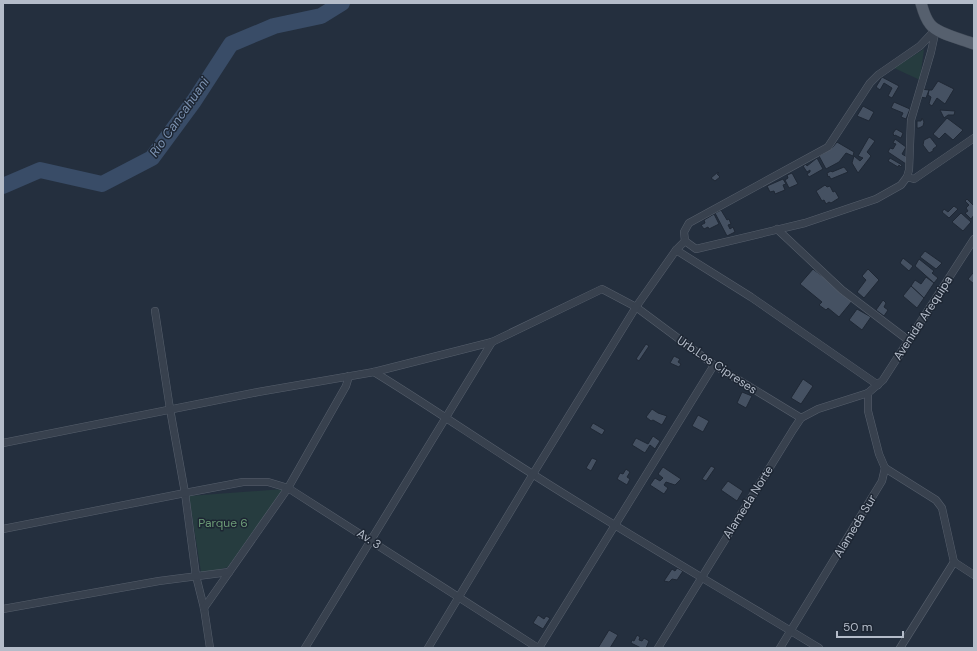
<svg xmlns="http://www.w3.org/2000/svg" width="977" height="651" font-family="'DM Sans',sans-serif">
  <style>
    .green { fill: #263c3f }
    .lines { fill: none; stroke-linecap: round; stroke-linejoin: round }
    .river { stroke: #394c67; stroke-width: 16 }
    .building { fill: #455162; stroke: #1f2835 }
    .street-casing { stroke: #565f6c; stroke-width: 8 }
    .primary-casing { stroke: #414a57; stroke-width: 12 }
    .street { stroke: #38414e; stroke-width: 7 }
    .primary { stroke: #56606e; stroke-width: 11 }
    .labels { text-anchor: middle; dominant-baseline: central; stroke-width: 3; stroke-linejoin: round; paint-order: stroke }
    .street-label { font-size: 12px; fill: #b4bcc9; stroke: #1d2633 }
    .park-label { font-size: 12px; fill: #6b9a76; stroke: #1d2633 }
    .water-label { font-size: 13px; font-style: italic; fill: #7c92b1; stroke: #1d2633 }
  </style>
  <rect width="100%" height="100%" fill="#242f3e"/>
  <g class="green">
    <polygon points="924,49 920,80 894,68"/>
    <polygon points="283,489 228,567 196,576 201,572 189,496"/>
  </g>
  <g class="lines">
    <polyline class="river" points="3,186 40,170 102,184 152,158 194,101 231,44 274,26 321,16 342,3"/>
  </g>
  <g class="building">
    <polygon points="882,77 899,86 892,98 888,96 892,88 884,83 880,90 876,87"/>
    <polygon points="938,81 954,89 945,104 937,98 932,106 929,104 931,97 928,95 929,90 932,90"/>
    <polygon points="921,89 929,90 926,98 920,97"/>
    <polygon points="894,102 910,109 906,119 901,117 903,113 891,108"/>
    <polygon points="863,106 874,112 869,121 857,116"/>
    <polygon points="940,110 955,111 954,115 948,115 944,118"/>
    <polygon points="922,118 924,122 923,126 919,128 917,128 917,121 921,121"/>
    <polygon points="947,118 963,130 953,140 945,133 939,139 933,134"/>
    <polygon points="896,129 903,133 901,138 895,135 894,136 893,133"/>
    <polygon points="869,137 875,141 867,152 871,156 858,173 852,163 854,156 860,161 863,158 858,156"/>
    <polygon points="930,137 937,146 933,149 933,151 929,153 923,145 924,140"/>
    <polygon points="895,139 906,147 902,154 907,157 906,164 888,152 890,148 893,149 896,144 893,143"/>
    <polygon points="837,142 854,152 853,156 846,153 839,162 826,169 819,156 832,148"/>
    <polygon points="817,158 823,169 809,177 807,174 810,172 810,170 807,172 803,166 806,164 807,166"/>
    <polygon points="890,158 902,165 901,167 899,165 898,167 888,161"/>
    <polygon points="844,167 848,172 831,179 829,176 828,177 827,173 831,171 832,172"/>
    <polygon points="718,172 719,173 717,174 720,177 715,181 711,178"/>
    <polygon points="792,173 798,184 789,188 785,180 788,178 787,175"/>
    <polygon points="783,179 786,184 783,185 785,190 775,194 774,191 770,192 767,186"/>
    <polygon points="825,185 827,187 830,186 833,192 835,191 839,198 831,203 829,202 826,204 824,200 822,201 816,191"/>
    <polygon points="967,199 974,206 974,215 971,219 965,213 968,211 966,208 969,205 965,201"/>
    <polygon points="954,206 958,209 949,218 942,212 944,209 948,212"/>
    <polygon points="721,210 727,220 729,219 731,224 728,225 730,229 733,227 735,232 727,236 715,213"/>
    <polygon points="961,213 971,222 963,231 952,222"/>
    <polygon points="714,214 719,224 709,229 708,227 704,229 701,225 705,223 704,220"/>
    <polygon points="925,251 942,263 936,269 920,257"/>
    <polygon points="903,258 913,266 909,271 900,263"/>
    <polygon points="919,259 934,271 932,273 938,278 934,283 915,266"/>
    <polygon points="813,269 853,300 839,317 828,308 826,310 819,305 822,302 800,284"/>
    <polygon points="868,269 879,280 864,298 857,292 866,280 862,276"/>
    <polygon points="973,273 974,274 974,284 968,279"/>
    <polygon points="926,277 934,283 924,298 911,286 915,280 921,284"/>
    <polygon points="911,286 924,298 917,308 903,296"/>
    <polygon points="883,300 886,303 884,307 888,310 884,316 876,310"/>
    <polygon points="857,309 871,317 862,330 849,320"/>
    <polygon points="646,344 649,346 639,361 636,359"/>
    <polygon points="674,356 680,359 678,362 681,364 679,367 670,363"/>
    <polygon points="803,379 813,386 801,404 791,398"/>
    <polygon points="742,392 752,396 746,408 737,403"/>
    <polygon points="652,409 658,413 667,416 662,425 653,420 651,421 646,417"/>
    <polygon points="698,415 709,421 703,432 692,426"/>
    <polygon points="593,423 605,430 602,435 590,428"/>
    <polygon points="653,436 660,441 655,449 650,445 645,453 632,445 636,438 648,444"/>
    <polygon points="592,458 597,460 591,471 586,468"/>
    <polygon points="711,466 715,468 706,481 702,479"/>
    <polygon points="663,467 681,479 675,485 666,482 664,485 668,488 664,494 650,485 655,478 660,481 663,478 658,474"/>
    <polygon points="626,469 630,472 627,477 630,479 627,485 617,479 620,473 623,474"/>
    <polygon points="728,481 743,491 737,501 721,490"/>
    <polygon points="677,568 683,571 677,580 672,579 669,582 664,581 672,569 675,571"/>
    <polygon points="538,615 544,619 546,616 550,618 543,629 533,623"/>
    <polygon points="609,630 618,635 610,648 598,648"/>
    <polygon points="637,635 640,637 639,640 642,641 644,638 649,641 646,648 641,648 631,643 632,640 634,641"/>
  </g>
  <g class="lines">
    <defs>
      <g id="street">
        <polygon points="936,29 931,52 911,120 909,170 907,177 901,185 876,199 805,223 696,249 685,241 684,232 689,223 828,147 870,83 878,75 920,46"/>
        <polyline points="907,177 914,179 974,138"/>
        <polyline points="777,229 842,290 908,340"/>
        <polyline points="676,250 751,297 878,385"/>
        <polyline points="155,311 170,409 185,493 196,576 204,608 210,648"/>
        <path d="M374 372C428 405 480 441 534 475 628 535 724 590 819 648"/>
        <polyline points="3,443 258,392 374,372 492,342 602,289 636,307 714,365 801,418"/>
        <polyline points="885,468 936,500 942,508 954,562 974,575"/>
        <polyline points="3,529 185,493 243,482 268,482 288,488 538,648"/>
        <polyline points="204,608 288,488 346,386 349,376"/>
        <polyline points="3,609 159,581 229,572"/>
        <polyline points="305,648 492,342"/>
        <polyline points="428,648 533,474 636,307 676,250 685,241"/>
        <polyline points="539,648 714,365"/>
        <polyline points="658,648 793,430 801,418 818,409 868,393 883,380 974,239"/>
        <polyline points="780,648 882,481 885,468 879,454 868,411 868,393"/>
        <polyline points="900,648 954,562"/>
      </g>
      <path id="primary" d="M921 3C923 10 925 18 930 24 937 34 962 39 974 44"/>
    </defs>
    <use href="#street" class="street-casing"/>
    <use href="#primary" class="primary-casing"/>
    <use href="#street" class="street"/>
    <use href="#primary" class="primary"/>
  </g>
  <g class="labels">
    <g class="street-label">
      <text transform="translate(923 318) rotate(-57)">Avenida Arequipa</text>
      <text transform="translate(717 365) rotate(34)">Urb.Los Cipreses</text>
      <text transform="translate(748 502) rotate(-58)">Alameda Norte</text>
      <text transform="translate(855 526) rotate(-59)">Alameda Sur</text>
      <text transform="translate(369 539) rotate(33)">Av. 3</text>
    </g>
    <g class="park-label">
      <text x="223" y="523">Parque 6</text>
    </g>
    <g class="water-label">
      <text transform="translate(179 117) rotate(-55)">Río Cancahuani</text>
    </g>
  </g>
  <rect width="977" height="651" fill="none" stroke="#b4bcc9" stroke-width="8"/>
  <path d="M837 631v6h66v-6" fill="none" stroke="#b4bcc9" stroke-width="2"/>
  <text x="843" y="631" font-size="12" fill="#b4bcc9" stroke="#1d2633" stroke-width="3" paint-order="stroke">50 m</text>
</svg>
